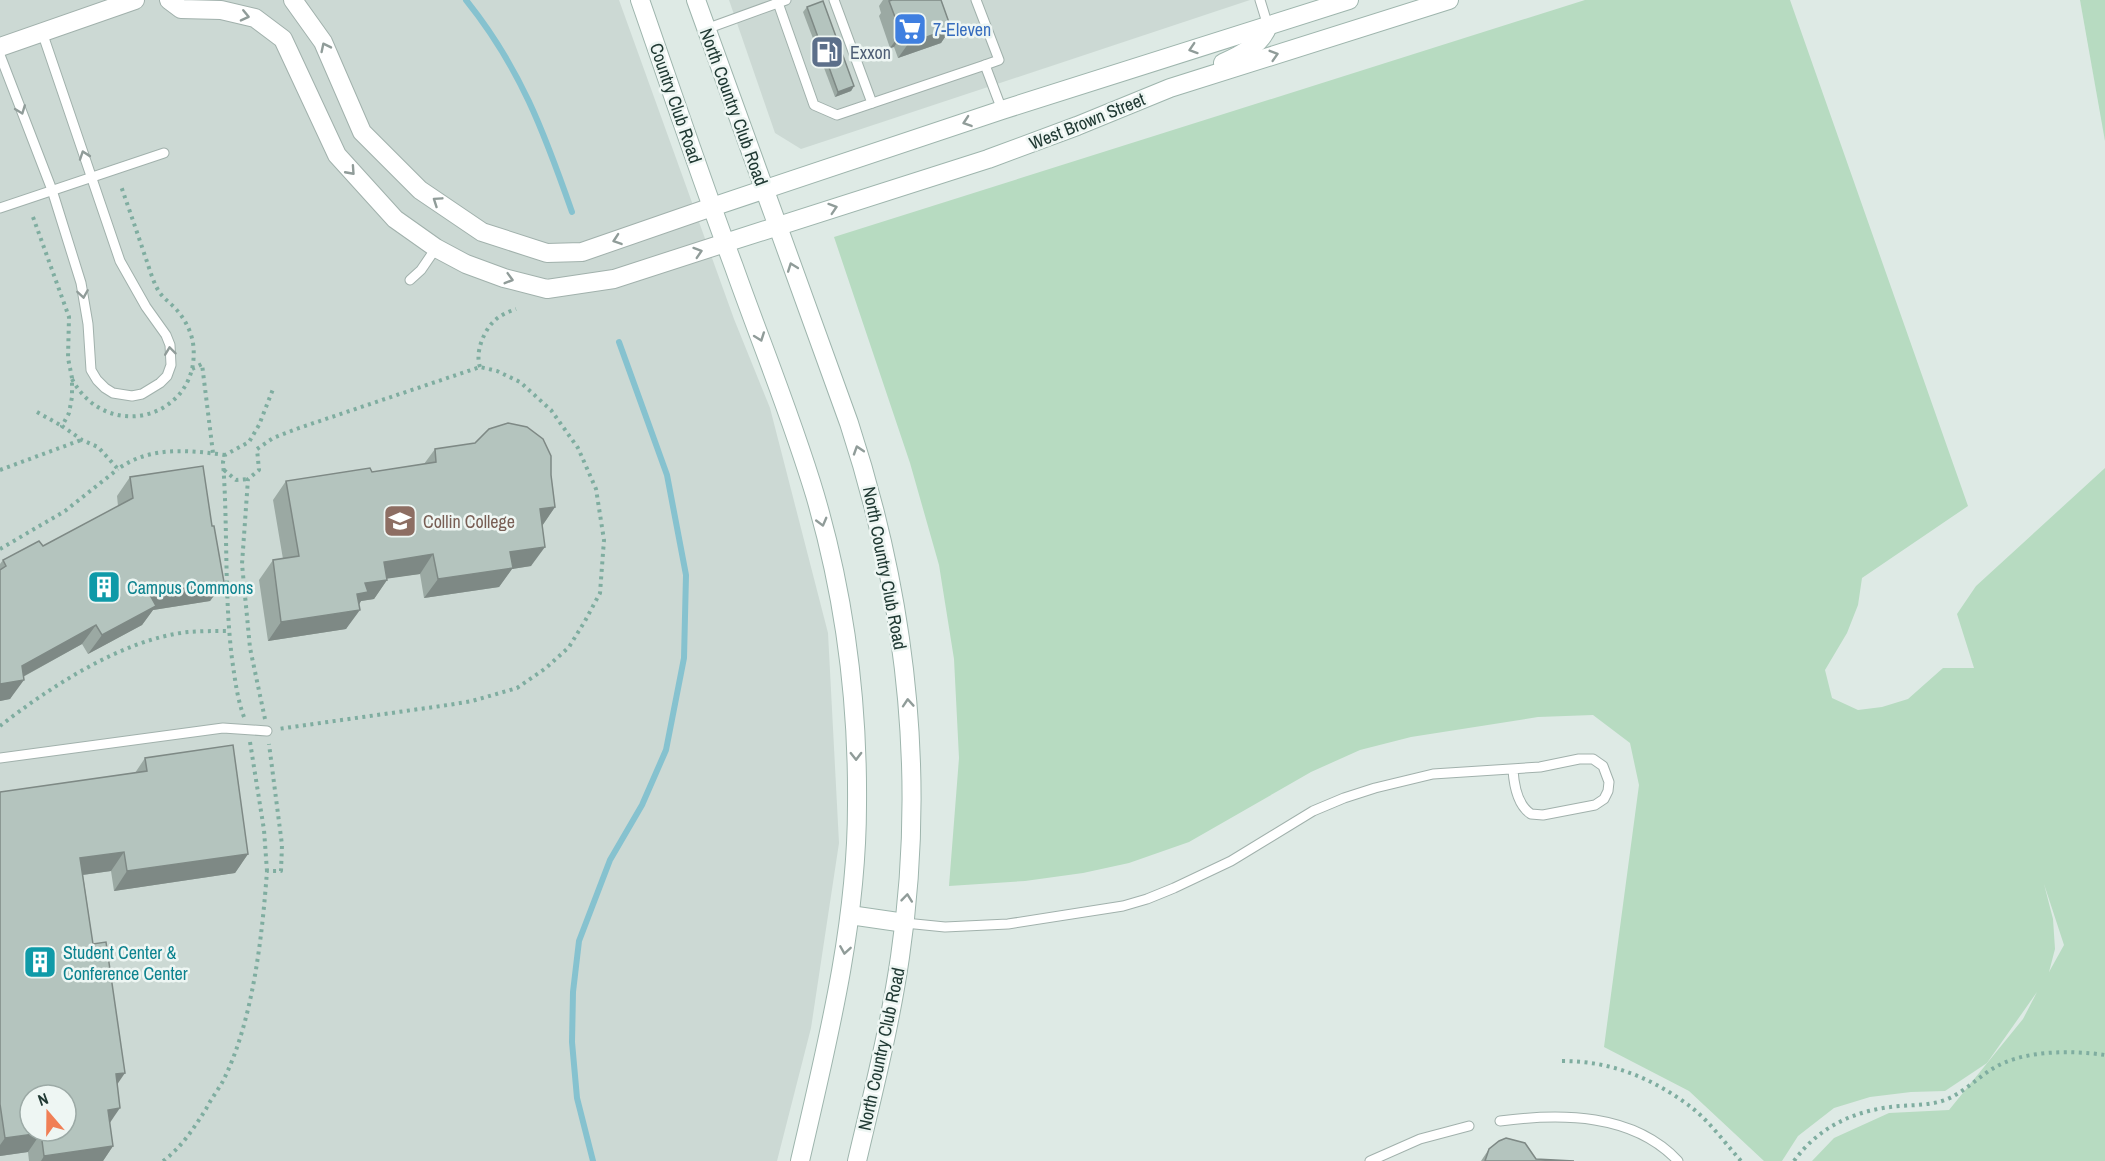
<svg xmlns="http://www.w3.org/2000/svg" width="2105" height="1161" font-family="'Archivo Narrow',sans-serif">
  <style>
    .built { fill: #ccd9d4; fill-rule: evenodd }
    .green { fill: #b7dbc1; fill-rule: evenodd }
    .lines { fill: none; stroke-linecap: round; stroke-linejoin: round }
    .stream { stroke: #86c2cf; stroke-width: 6 }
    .lane-casing { stroke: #a1b1ac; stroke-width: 11 }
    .street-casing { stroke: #a1b1ac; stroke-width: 20 }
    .secondary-casing { stroke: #9eb5ad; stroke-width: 20 }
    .path { stroke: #7fada0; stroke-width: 4; stroke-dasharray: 3 4.5; stroke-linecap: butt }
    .lane { stroke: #fff; stroke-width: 9 }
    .street { stroke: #fff; stroke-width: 18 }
    .secondary { stroke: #fff; stroke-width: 18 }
    .wall { fill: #9ba9a3 }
    .shaded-wall { fill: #7e8985 }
    .building { fill: #b4c4be; stroke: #7e8985; stroke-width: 1.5; fill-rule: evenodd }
    .oneway { stroke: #909c99 }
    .labels { text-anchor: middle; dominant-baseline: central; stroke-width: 5; stroke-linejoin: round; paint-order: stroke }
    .shop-label { font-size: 18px; fill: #366cbe; stroke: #eef6f3; text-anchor: start }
    .service-label { font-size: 18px; fill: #4e5e75; stroke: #eef6f3; text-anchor: start }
    .street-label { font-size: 18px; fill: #203933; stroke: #eef6f3 }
    .education-label { font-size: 18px; fill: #785e54; stroke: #eef6f3; text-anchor: start }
    .culture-label { font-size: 18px; fill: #0d838f; stroke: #eef6f3; text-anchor: start }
  </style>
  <rect width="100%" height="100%" fill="#deeae5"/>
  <g class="built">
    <path d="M0 0H619L734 319 770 408 828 633 839 843 811 1028 777 1161H0ZM30 1095H66V1131H30Z"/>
    <polygon points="729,0 1250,0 801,149 775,133"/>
  </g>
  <g class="green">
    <path d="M1585 0H1790L1968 506 1862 578 1858 605 1847 633 1825 670 1832 698 1858 710 1882 707 1908 699 1943 668H1974L1957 614 1976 586 2105 468V1161H1812L1834 1138 1889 1113 1949 1110 2023 1019 2037 992 1987 1063 1945 1091 1911 1092 1870 1097 1834 1108 1798 1136 1782 1161H1764L1689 1091 1604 1047 1639 785 1630 743 1593 715 1538 717 1411 737 1360 750 1311 772 1189 842 1129 863 1083 873 1025 881 949 886 959 758 954 659 939 565 910 463 834 237ZM2044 884 2064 945 2049 972 2055 949 2053 919Z"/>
    <polygon points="2080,0 2105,0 2105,141"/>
  </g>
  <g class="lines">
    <g class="stream">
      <path d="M466 0C520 67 544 132 572 212"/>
      <polyline points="593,1161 577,1098 572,1042 573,992 579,941 610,860 642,805 666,750 684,658 686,575 667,475 619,342"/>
    </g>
    <defs>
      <g id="lane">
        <polyline points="777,0 814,105 837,115 985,65"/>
        <polyline points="834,0 872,103"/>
        <polyline points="976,0 999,60 985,65 1002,110"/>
        <polyline points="1260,0 1268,26"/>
        <polyline points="706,29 786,0"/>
        <polyline points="0,55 52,190 81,283 88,324 91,370 97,380 105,388 113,393 132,396 142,394 160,383 167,376 171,365 170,345 166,335 146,307 120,261 42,32"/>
        <polyline points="0,208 164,153"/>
        <polyline points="410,280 421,270 436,248"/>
        <polyline points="0,758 223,728 267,731"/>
        <path d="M905 923 945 927 1008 924 1123 906 1147 899 1174 888 1231 861 1313 811 1344 798 1375 788 1433 774 1540 767 1579 759H1593L1603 766 1609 782 1608 791 1604 799 1595 805 1543 815 1531 814C1517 805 1514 785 1513 770"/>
        <path d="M1500 1121C1561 1113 1633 1113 1678 1161"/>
        <polyline points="1370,1161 1420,1139 1469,1126"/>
      </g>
      <g id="street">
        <polyline points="169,0 181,9 221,10 255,18 283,39 337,155 395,219 436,248 466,264 504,278 547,289 614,279 725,243"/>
        <polyline points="293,0 323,42 362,132 420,190 482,232 547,253 582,252 712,207"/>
        <polyline points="0,47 135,0"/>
      </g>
      <g id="secondary">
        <path d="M640 0C671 89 701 179 734 267 761 343 792 418 815 495 844 594 858 701 857 805 857 926 827 1044 800 1161"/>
        <path d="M696 0 849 423C906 597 927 774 900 957 890 1026 873 1093 857 1161"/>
        <path d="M1223 63C1241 55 1261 45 1268 26"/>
        <polyline points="712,207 1002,110 1349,0"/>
        <polyline points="725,243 988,159 1077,126 1170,88 1449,0"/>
        <polyline points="850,915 905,923"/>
      </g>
    </defs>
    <use href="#lane" class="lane-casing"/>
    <use href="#street" class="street-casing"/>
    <use href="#secondary" class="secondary-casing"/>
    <g class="path">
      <path d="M33 217 69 317 68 358 72 378V397L69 413 62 426 82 440 98 447 118 469C150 446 188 450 225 455"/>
      <path d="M480 367C475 353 483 332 494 321 500 315 508 312 516 309"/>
      <polyline points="192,369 202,364 213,453"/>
      <path d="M72 379C108 446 203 416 193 343 191 330 183 316 174 307 168 301 162 297 158 290 152 279 149 267 145 256 137 232 129 209 121 186"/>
      <polyline points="37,412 62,426"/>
      <polyline points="0,470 81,440"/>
      <polyline points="224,470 236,480 248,479"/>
      <polyline points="0,549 65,511 118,469"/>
      <path d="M244 717C237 698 235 679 232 659 224 593 228 528 223 462L225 455 249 442 259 425 273 389"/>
      <polyline points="265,719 250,648 242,564 248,479 259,470 257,449 273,438 299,428 480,367 497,371 520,382 551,410 578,448 596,489 604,540 600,593 585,621 569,647 546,668 517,688 472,701 448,705 278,729"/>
      <path d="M0 726C50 687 123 639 188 632 201 631 215 631 229 631"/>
      <polyline points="250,742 264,830 267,871"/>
      <path d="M1562 1061C1609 1061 1648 1076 1687 1104 1708 1119 1724 1142 1741 1161"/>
      <path d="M163 1161C181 1148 194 1128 206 1109 211 1099 218 1090 223 1081 253 1021 262 938 267 871H281L282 845 269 744"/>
      <path d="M1794 1161C1820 1125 1858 1109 1901 1106 1915 1105 1929 1105 1942 1101 1961 1095 1976 1079 1992 1069 2022 1050 2071 1050 2105 1055"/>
    </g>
    <use href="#lane" class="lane"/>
    <use href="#street" class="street"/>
    <use href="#secondary" class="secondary"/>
  </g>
  <g class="wall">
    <polygon points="883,0 941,0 951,28 941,43 898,58 894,47 890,48 879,16 881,13 879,6"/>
    <polygon points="807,7 854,86 851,91 835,97 803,12"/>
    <polygon points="435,449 551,475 555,507 542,526 531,566 512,569 499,587 424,598 420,574 387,578 387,580 374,599 361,601 346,629 268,641 259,580 273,560 283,559 273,500 286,481 372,472 424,464"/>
    <polygon points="130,477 212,526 224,582 210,601 153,610 142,625 88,654 82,644 23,677 10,699 0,701 0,564 3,560 43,546 118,506 117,496"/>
    <polygon points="145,758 248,854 235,873 114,891 111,871 83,875 93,944 117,1084 110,1123 113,1146 103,1161 29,1161 28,1152 0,1156 0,792 135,773"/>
    <polygon points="1489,1149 1536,1159 1574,1161 1481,1161"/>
  </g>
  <g class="shaded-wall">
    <polygon points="951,28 941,43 898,58 908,44"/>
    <polygon points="904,32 894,47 890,48 901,33"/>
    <polygon points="854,86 851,91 835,97 838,92"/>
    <polygon points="555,507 542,526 540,509"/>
    <polygon points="545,547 531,566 512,569 499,587 424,598 438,579 510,552"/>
    <polygon points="433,554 420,574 371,581 384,562"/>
    <polygon points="387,580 374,599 361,601 355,611 360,610 346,629 268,641 281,622 365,583"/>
    <polygon points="224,582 210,601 153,610 142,625 88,654 102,635 149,593"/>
    <polygon points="96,625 82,644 15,681 24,680 10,699 0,701 0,684 22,666"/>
    <polygon points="124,852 111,871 67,877 80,858"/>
    <polygon points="248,854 235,873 114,891 127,871"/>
    <polygon points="125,1073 112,1092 116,1074"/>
    <polygon points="120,1108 107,1127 108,1110"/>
    <polygon points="41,1133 28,1152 0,1156 0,1145 5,1138"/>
    <polygon points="113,1146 103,1161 41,1161 44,1156"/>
  </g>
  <g class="building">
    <polygon points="892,0 941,0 951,28 908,44 904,32 901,33 889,1"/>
    <polygon points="823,1 854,86 838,92 807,7"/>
    <polygon points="508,423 527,427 543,439 551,456 551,475 555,507 540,509 545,547 510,552 513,568 438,579 433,554 384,562 387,580 365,583 368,592 357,594 360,610 281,622 273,560 299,556 286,481 370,468 372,472 436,462 435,449 475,443 489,429"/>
    <polygon points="203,466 212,526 214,526 224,582 149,593 156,606 102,635 96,625 22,666 24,680 0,684 0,570 6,566 3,560 39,541 43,546 133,498 130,477"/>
    <path d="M233 745 248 854 127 871 124 852 80 858 93 944 106 942 125 1073 116 1074 120 1108 108 1110 113 1146 44 1156 41 1133 5 1138 0 1104V792L147 771 145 758ZM30 1095H66V1131H30Z"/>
    <polygon points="1506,1138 1525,1143 1536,1159 1574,1161 1485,1161 1489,1149 1499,1141"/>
  </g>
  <defs><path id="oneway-chevron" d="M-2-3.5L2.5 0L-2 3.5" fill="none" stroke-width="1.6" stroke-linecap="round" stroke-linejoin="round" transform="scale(1.5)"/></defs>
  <g class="oneway">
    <use href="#oneway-chevron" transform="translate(245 16) rotate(13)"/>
    <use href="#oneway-chevron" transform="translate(325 47) rotate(-116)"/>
    <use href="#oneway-chevron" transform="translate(1193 49) rotate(162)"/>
    <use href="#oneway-chevron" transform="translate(1274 55) rotate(-17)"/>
    <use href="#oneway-chevron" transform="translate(21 110) rotate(69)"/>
    <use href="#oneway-chevron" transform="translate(967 122) rotate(161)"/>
    <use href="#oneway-chevron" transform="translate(84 155) rotate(-109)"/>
    <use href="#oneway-chevron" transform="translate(351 171) rotate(48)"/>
    <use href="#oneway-chevron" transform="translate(437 201) rotate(-146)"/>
    <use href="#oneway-chevron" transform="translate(833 208) rotate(-18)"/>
    <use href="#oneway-chevron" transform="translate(617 240) rotate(161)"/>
    <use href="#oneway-chevron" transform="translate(698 252) rotate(-18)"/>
    <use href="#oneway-chevron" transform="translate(792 267) rotate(-110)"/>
    <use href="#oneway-chevron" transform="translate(509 279) rotate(16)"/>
    <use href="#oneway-chevron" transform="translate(83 294) rotate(81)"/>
    <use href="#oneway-chevron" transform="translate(760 337) rotate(70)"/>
    <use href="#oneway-chevron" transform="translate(170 351) rotate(-97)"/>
    <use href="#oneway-chevron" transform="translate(858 450) rotate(-108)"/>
    <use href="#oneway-chevron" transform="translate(822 522) rotate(75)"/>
    <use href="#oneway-chevron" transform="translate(908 703) rotate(-94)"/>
    <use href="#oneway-chevron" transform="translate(856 756) rotate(89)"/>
    <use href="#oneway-chevron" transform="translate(907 898) rotate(-84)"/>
    <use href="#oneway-chevron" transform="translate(845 950) rotate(99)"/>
  </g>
  <defs>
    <symbol id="supermarket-square" viewBox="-11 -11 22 22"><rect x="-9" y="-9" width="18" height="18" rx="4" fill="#3f7fe0" stroke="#eef6f3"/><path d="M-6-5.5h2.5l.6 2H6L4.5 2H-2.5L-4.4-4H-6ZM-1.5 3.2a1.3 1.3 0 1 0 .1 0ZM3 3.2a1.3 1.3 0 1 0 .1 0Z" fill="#fff"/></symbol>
    <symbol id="fuel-square" viewBox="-11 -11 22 22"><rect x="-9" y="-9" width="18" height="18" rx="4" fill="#5c6f8a" stroke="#eef6f3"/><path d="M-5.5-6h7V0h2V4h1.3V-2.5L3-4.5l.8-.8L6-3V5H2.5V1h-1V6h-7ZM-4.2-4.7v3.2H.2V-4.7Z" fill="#fff"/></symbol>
    <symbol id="university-square" viewBox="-11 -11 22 22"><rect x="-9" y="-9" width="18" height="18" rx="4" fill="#8d6e63" stroke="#eef6f3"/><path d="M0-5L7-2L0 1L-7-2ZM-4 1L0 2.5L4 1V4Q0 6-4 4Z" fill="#fff"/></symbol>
    <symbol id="building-square" viewBox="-11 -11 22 22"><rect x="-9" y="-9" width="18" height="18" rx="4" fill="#0f9aa8" stroke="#eef6f3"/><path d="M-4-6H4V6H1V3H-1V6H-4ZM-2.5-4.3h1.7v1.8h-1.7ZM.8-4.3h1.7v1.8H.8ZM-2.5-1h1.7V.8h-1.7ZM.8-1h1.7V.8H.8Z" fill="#fff"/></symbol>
  </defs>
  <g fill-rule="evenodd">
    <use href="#supermarket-square" x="891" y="10" width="38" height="38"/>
    <use href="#fuel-square" x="808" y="33" width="38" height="38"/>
    <use href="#university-square" x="381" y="502" width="38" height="38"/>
    <use href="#building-square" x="85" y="568" width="38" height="38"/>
    <use href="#building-square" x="21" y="943" width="38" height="38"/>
  </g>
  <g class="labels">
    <g class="shop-label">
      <text x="933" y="29">7-Eleven</text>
    </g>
    <g class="service-label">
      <text x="850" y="52">Exxon</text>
    </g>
    <g class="street-label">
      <text transform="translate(676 103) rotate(71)">Country Club Road</text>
      <text transform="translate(734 107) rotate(70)">North Country Club Road</text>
      <text transform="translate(1087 121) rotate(-22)">West Brown Street</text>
      <text transform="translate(885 568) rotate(79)">North Country Club Road</text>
      <text transform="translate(881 1049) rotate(-78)">North Country Club Road</text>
    </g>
    <g class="education-label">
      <text x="423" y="521">Collin College</text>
    </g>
    <g class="culture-label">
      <text x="127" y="587">Campus Commons</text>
      <text x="63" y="952">Student Center &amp;<tspan x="63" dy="21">Conference Center</tspan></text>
    </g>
  </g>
  <g transform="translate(48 1113) rotate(340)"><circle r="28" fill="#eef6f3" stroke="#9caaa6" stroke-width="1.5"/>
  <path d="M0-4.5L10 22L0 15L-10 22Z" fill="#f07f55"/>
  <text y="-9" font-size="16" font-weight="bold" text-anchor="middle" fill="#203933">N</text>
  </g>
</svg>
